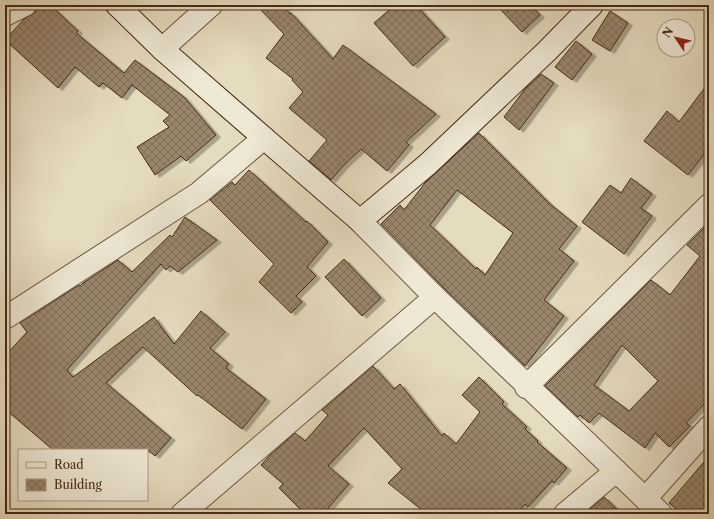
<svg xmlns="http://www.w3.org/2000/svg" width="714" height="519" font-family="'Libre Caslon Text',serif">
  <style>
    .building { fill: url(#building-cross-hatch); stroke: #472a15; fill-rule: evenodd; filter: url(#shadow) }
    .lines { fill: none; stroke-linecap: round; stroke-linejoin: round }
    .street-casing { stroke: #6e563f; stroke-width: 24 }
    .secondary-casing { stroke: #472a15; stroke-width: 24 }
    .street { stroke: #eee8d5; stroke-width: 22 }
    .secondary { stroke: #eee8d5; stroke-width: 22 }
  </style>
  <defs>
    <pattern id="building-cross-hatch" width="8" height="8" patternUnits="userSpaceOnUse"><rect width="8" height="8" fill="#99866d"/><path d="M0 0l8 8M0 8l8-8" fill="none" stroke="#7f6e58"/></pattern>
    <filter id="shadow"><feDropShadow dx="4.5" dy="2.5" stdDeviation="0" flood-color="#0004"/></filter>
  </defs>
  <rect width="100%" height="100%" fill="#e5dbbe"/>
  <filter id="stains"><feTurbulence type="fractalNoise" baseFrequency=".005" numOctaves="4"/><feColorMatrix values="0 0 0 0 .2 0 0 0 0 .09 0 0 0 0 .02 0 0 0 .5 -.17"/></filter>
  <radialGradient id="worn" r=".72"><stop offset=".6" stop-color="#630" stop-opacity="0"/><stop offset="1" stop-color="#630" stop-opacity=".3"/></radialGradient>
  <g class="building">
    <polygon points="38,5 50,5 78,31 76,33 124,73 135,60 184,97 216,135 186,161 181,156 155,175 137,147 169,127 163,121 170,115 132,85 122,98 103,83 99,87 75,67 58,88 5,40 24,19 35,12"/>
    <polygon points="256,5 282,5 290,14 291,13 333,59 343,45 436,114 406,142 409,145 387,171 361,149 343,166 331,180 309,161 327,140 289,108 303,92 292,80 293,79 266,58 284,34"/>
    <polygon points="395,5 416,5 445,37 413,66 374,23"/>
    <polygon points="496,5 530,5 540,15 522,32"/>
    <polygon points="610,11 628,23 610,51 592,40"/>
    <polygon points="576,41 592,54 572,80 555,67"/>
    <polygon points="541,74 554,83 519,130 504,117 525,89"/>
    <polygon points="709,82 709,148 688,175 644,141 667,111 679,122"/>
    <path d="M479 133 550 204 577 226 559 249 574 261 544 300 564 316 525 366 444 288 381 224 400 205 404 210 425 183ZM457 190 513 233 485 275 477 267 476 269 430 225Z"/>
    <polygon points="249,170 306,222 307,221 328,242 307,267 316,276 296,296 302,302 291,313 259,282 274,264 210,200 232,182 235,185"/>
    <polygon points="631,178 652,194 641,208 652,216 624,254 582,222 610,185 621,193"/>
    <polygon points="185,217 217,240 178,272 170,266 166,270 161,264 67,370 73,377 154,317 174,344 201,311 225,332 210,348 229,364 226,368 266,399 242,429 198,395 197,396 143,347 106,383 171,438 155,456 148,450 53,450 5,409 5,356 27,332 20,323 79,285 80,286 83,283 118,260 132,272 170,235 172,237"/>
    <path d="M709 223V399L686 423 690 426 669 447 655 433 645 448 599 413 589 423 580 415 578 417 545 386 651 280 670 295 700 256 687 245ZM622 345 658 381 629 411 594 385Z"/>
    <polygon points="344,259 381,298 362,316 325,277"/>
    <polygon points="373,366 394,389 400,384 442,436 444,433 456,444 480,412 462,395 479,377 504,402 502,404 527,427 525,429 538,441 537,442 567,468 554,483 552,481 528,507 525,504 516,514 427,514 388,483 402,469 364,428 328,466 349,484 323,514 305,514 279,488 283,484 261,465 269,456 295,433 305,441 328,415 322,410"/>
    <polygon points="709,456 709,514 682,514 669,503"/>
    <polygon points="604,497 622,514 584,514"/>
  </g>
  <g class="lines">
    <defs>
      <g id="street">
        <polyline points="5,15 25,5"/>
        <polyline points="162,49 211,5"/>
        <polyline points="360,221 435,297 661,514"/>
        <polyline points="5,318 199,193 264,138"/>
        <polyline points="526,387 709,205"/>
        <polyline points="646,498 709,427"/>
        <polyline points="182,514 435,297"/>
        <polyline points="565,514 616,471"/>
      </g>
      <polyline id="secondary" points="117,5 162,49 264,138 360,221 428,164 547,51 592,5"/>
    </defs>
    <use href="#street" class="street-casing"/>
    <use href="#secondary" class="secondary-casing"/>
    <use href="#street" class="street"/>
    <use href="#secondary" class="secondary"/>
  </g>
  <rect width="714" height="519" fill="none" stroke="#e5dbbe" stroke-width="20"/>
  <rect x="6" y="6" width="702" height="507" fill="none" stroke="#472a15" stroke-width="2"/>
  <rect x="10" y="10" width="694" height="499" fill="none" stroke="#472a15"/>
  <rect x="18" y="449" width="130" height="52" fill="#eee8d5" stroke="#ab9c88"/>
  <rect x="26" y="462" width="20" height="6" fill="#eee8d5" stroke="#ab9c88"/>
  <text x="54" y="469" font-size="12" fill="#472a15">Road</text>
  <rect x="26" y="479" width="20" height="12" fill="url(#building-cross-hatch)" stroke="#ab9c88"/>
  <text x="54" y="489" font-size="12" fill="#472a15">Building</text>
  <g transform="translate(676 38) rotate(305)"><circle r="19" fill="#eee8d5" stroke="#ab9c88"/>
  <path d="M0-3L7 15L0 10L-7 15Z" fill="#8f2418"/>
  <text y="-6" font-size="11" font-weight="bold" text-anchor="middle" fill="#472a15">N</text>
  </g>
  <rect width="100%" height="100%" filter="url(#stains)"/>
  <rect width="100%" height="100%" fill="url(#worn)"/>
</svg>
